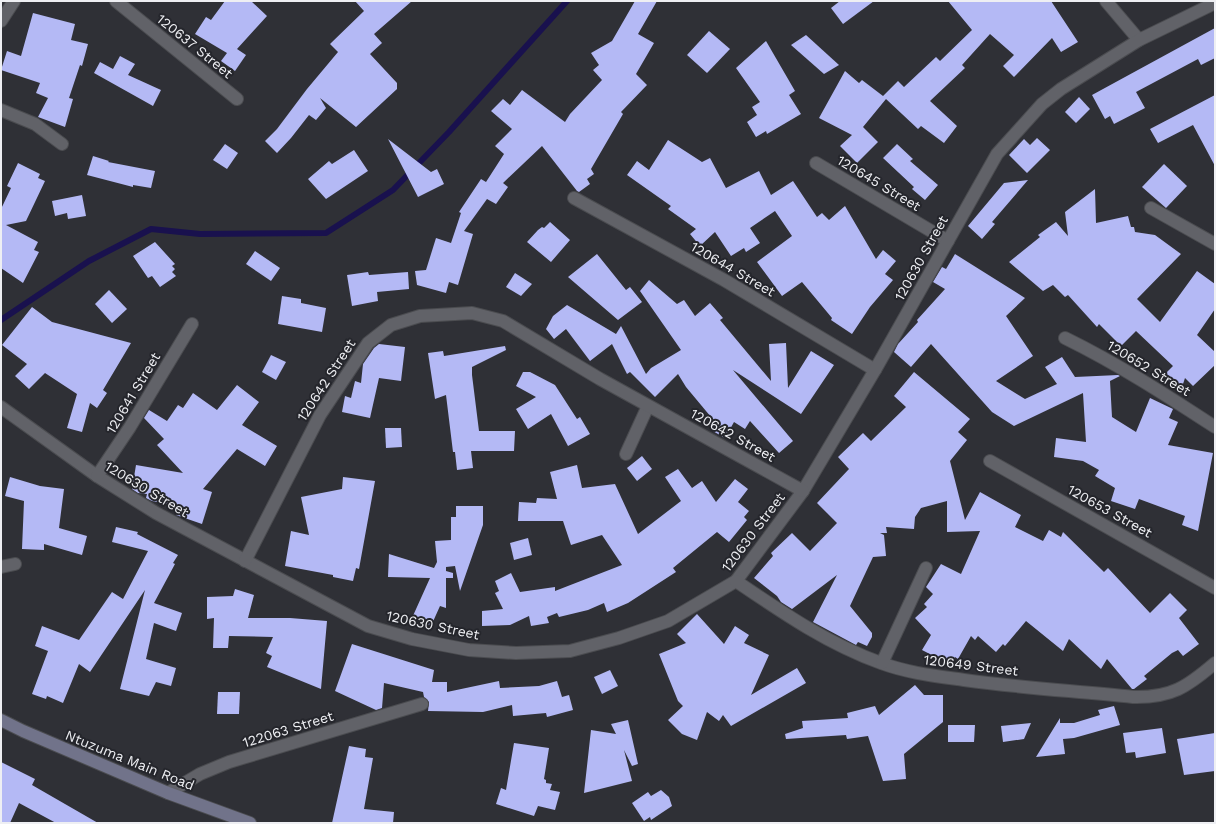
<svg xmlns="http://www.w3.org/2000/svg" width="1216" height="824" font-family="'Work Sans',sans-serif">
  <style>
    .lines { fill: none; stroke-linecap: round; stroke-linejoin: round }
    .stream { stroke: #19114e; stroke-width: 6 }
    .building { fill: #b4b9f5 }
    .minor-casing { stroke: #4b4c50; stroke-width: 14 }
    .secondary-casing { stroke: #4b4c50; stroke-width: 14 }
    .minor { stroke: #616268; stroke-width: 12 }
    .secondary { stroke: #71738a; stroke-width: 12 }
    .labels { text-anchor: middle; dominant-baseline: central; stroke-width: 4; stroke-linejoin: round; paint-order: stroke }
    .street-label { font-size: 14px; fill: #eeeff3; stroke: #25262c }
  </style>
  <rect width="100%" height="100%" fill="#2f3036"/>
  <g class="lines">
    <polyline class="stream" points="1,320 89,261 151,229 200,234 326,233 393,190 449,132 567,1"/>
  </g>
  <g class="building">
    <polygon points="225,1 251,1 267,16 237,49 246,55 235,71 221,61 227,53 195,34 206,17 211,20"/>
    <polygon points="355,1 412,1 374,34 382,43 370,54 397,83 397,89 356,127 320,98 326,108 316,120 309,115 291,138 277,153 265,141 277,129 307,89 338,52 330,44 364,11"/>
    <polygon points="635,1 657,1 638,34 654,43 636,74 647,85 621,112 623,114 591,169 594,174 587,179 590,184 579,192 577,191 542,146 503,183 508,187 496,204 487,199 464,231 473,234 458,285 449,282 446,293 417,285 415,271 426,270 436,238 451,243 461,213 459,212 481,179 486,182 504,154 495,146 512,129 491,111 503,99 510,105 522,90 565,122 570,114 602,80 593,70 599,65 591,53 612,41"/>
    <polygon points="840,1 874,1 843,24 831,8"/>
    <polygon points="948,1 1051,1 1078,42 1061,52 1052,38 1014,77 1003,66 1014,55 990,34 962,65 965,68 930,101 957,126 944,143 921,126 918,129 886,99 863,127 878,142 857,163 840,146 852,135 819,118 845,71 859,83 862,80 883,96 898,81 904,87 936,57 940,61 972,30"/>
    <polygon points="33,13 75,24 71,40 88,44 82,66 80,65 69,98 73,99 65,127 38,117 48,98 36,93 40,83 1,70 7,51 21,56"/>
    <polygon points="1215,28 1215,58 1201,65 1198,59 1136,92 1145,108 1114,124 1110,116 1105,119 1092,95"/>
    <polygon points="709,31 730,49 707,73 687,55"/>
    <polygon points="806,35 839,65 824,74 791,45"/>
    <polygon points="766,41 795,91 789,95 801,114 767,134 766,131 756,137 747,122 757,115 752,107 760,102 736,68"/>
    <polygon points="120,56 135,64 128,75 161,90 153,106 94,73 100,62 113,69"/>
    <polygon points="1215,95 1215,166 1193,125 1158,143 1150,129"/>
    <polygon points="1079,97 1090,109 1076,123 1065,112"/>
    <polygon points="1037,138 1050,150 1027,173 1009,155 1024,139 1030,145"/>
    <polygon points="388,139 431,172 437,169 444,184 418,197"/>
    <polygon points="668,140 702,162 710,158 726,188 759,171 771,195 793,181 817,217 822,213 829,220 845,206 876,259 883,250 896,261 885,274 893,280 870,307 852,334 831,320 832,318 802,282 782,296 757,262 792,236 775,211 750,228 760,243 746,252 744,248 731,256 715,232 700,246 690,234 696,229 668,209 671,206 627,175 637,161 649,170"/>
    <polygon points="225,144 238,153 227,169 213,160"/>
    <polygon points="897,144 913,159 910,161 938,185 925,200 912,189 914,187 883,158"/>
    <polygon points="354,150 368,171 326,199 308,179 329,161 332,164"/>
    <polygon points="93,156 109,161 108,162 155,171 151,188 133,185 133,187 87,175"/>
    <polygon points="18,163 40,174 38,178 45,181 26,221 6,225 38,242 34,250 39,252 23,283 1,268 1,209 11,188 7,186"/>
    <polygon points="1164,164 1187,186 1166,208 1142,187"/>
    <polygon points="1028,180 992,222 995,224 982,239 968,226 1004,183"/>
    <polygon points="1095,189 1096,223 1128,216 1131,227 1134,227 1135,232 1155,235 1181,254 1137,299 1160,322 1197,271 1215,284 1215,309 1197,335 1215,352 1215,365 1193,386 1185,378 1181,390 1165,374 1173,366 1136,331 1121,346 1099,324 1097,327 1068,295 1065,297 1053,285 1043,291 1009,262 1040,237 1038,235 1056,222 1068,236 1065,212"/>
    <polygon points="82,195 86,216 68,219 67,213 55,216 52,201"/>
    <polygon points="550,222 570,240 551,262 527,242 538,230 542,227 544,228"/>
    <polygon points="155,242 175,264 172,266 175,269 172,272 176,276 160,287 152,276 148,278 133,256"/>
    <polygon points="255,251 280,268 271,281 246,264"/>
    <polygon points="597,254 626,290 630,287 642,302 618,320 568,277"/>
    <polygon points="955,254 1025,298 1006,316 1033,356 996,381 1025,399 1057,384 1045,367 1062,357 1075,377 1118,375 1120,376 1110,381 1112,417 1136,432 1150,398 1173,409 1169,418 1178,422 1168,445 1213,453 1198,531 1182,525 1185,516 1139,499 1135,509 1111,501 1115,488 1095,476 1099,470 1083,461 1054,457 1056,438 1086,442 1083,393 1014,426 992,412 931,344 911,367 894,352 898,344 918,322 917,320 945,289 933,282 942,267 946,269"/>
    <polygon points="368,272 369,275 408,272 409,289 377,292 378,301 352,306 347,275"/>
    <polygon points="515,273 532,284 521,296 506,287"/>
    <polygon points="649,280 677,304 684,300 695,316 710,303 723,318 720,320 771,381 769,344 786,343 788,388 811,351 834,365 801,414 733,370 793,441 779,453 750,421 745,429 734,422 725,438 711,430 716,423 686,387 678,374 655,397 630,372 627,374 612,344 590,361 566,329 554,339 546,329 553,316 567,305 616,334 621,326 646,374 651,368 681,350 640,291"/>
    <polygon points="109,290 127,309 112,323 95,304"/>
    <polygon points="282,296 301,299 301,303 326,308 322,332 278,324"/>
    <polygon points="32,307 52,322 131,343 103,390 107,393 97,408 90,403 82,432 67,428 77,394 45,373 29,389 15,376 27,364 2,345"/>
    <polygon points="379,344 405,347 401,381 379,378 370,418 342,412 345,396 351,398 355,381 361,383 363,364 374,348"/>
    <polygon points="505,346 506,350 472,367 472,375 479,431 515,431 514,451 471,451 473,468 457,470 455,452 453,452 446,395 435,399 428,353 443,351 444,356"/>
    <polygon points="271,355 286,362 276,380 262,372"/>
    <polygon points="523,372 530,372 555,385 577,419 580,417 590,434 568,446 551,414 528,429 516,409 536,397 516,386"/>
    <polygon points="914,372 970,419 958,432 967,440 950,461 965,520 980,492 1021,515 1015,527 1043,541 1049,530 1061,537 1063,532 1104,572 1108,568 1150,613 1170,593 1187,610 1179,618 1199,644 1183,656 1178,650 1172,653 1144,676 1147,679 1134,689 1132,689 1107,659 1101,669 1069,639 1063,651 1026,621 1005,646 1003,644 996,652 978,636 975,640 971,636 958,659 955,657 951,665 922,650 931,635 915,618 927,607 924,604 933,594 926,587 941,564 961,574 980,531 947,532 947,501 921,508 915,517 914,529 886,527 887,533 880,533 884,535 886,556 873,557 850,606 872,633 872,637 867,646 858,642 856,645 813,622 837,575 792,609 781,602 777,596 754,578 773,556 771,553 792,533 810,551 837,523 817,503 849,469 838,457 863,433 871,441 906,407 894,396"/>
    <polygon points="237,385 259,402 242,425 277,446 265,466 237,449 203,489 212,492 202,524 176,515 179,506 152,501 146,498 147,494 138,493 132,489 136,465 183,473 157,445 164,439 144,418 149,410 167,421 178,405 183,408 193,393 217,410"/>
    <polygon points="385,428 401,428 402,447 386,448"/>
    <polygon points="642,456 652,469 637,481 627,468"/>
    <polygon points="577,465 582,488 615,484 638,534 681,501 665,477 678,469 692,488 702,481 716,502 735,479 748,489 738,502 749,511 744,517 747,520 729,542 717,532 673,568 676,572 628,603 607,612 604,603 588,610 559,617 557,613 547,617 549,623 531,626 529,616 510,625 482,626 482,611 503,609 495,593 499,591 495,581 511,573 520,592 555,587 555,591 622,565 602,535 571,545 563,521 518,521 519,502 536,503 537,498 557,499 550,472"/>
    <polygon points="10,477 40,486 64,489 59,528 87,536 82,555 44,544 44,550 22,549 24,501 5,496"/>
    <polygon points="343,477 375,481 359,569 356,568 353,581 333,577 333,575 285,566 291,531 309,535 301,497 342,489"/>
    <polygon points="456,506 483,506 483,525 460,591 455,566 446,567 446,571 453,573 453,578 446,578 446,608 440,606 431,626 412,618 430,578 388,577 389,554 434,568 437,562 435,541 451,540 451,517 456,517"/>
    <polygon points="116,527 138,532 137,534 178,555 173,563 175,564 154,603 182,613 176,631 154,623 146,659 176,668 171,686 156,682 149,696 120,689 145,590 90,672 79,664 63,703 47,696 46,699 32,694 48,651 35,646 42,626 79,640 112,592 123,599 148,551 112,542"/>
    <polygon points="528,538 532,555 514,560 510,543"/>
    <polygon points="235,589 254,595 248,618 290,618 327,621 321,689 267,667 272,656 266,653 273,637 229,636 228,648 213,648 214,618 207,619 207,597 233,596"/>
    <polygon points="697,614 724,644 735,626 749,635 744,643 769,655 751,695 797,668 806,683 731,726 723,715 719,721 707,712 697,740 682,734 668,720 683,706 678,701 659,654 686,643 677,634"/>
    <polygon points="352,644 434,670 432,682 447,682 447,692 499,681 500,688 539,686 557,681 562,697 569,695 573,710 547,717 546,713 513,716 512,705 483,712 428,711 429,702 424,697 423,692 384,683 382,708 376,710 335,691"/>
    <polygon points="610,670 618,686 602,694 594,677"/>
    <polygon points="915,685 924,695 943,695 943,722 904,754 906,779 883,781 868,736 847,739 846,735 786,739 785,734 803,728 802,721 848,718 847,713 875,706 879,715"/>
    <polygon points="218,692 240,692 239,714 217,714"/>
    <polygon points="1114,706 1120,725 1074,738 1063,739 1065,754 1036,757 1060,718 1060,723 1074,723 1100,715 1098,710"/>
    <polygon points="628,720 638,764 632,766 624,750 632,781 584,793 591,730 616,734 611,724"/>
    <polygon points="1031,723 1024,739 1003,742 1001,726"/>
    <polygon points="948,725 975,725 974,742 948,742"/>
    <polygon points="1162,728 1166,753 1136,758 1135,752 1126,753 1123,733"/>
    <polygon points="1215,733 1215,771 1184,775 1177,739"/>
    <polygon points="514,743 549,748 544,779 546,780 546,783 552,784 550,790 560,792 555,810 538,806 534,816 496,804 501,788 506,790"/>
    <polygon points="349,746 366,749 365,757 373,758 364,809 394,812 393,823 332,823"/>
    <polygon points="1,762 35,779 32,785 98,823 56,823 19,803 10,823 1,823"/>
    <polygon points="661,790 669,797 672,806 651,820 650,817 644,821 632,803 648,792 651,796"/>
  </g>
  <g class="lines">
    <defs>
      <g id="minor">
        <polyline points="116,1 237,99"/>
        <polyline points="1106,1 1139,40"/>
        <polyline points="1,21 14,1"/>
        <polyline points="1,110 35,124 62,144"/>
        <polyline points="816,163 948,241"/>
        <polyline points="574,198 724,280 875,370"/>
        <polyline points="1151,208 1215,244"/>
        <path d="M1065 338C1118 364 1166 395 1215 427"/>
        <polyline points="1,407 97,476 156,513 368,626 412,639 469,650 516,653 570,651 619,638 668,621 736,581 803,491 875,370 997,154 1042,104 1061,89 1139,40 1215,3"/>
        <polyline points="626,454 648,406"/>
        <polyline points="990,461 1215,588"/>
        <polyline points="97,476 130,427 192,324"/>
        <polyline points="245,561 320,415 368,343 391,325 420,316 472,313 503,321 600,379 803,491"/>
        <polyline points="1,567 15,564"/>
        <path d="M736 581C783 613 828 644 881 663 908 673 936 676 964 680 1020 688 1077 691 1133 697 1171 698 1187 687 1215 663"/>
        <polyline points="882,663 926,568"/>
        <polyline points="168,793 200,774 229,762 422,704"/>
      </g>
      <polyline id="secondary" points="1,720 23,731 168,793 250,823"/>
    </defs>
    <use href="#minor" class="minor-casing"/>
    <use href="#secondary" class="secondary-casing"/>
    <use href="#minor" class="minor"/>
    <use href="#secondary" class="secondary"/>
  </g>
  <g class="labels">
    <g class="street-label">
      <text transform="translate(195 46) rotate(39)">120637 Street</text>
      <text transform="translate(879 183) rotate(31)">120645 Street</text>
      <text transform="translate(921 258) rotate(-61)">120630 Street</text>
      <text transform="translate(733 269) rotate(30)">120644 Street</text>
      <text transform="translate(1149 368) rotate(31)">120652 Street</text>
      <text transform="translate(326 380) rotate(-57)">120642 Street</text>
      <text transform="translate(133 393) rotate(-59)">120641 Street</text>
      <text transform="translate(733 435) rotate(29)">120642 Street</text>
      <text transform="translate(147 489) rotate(31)">120630 Street</text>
      <text transform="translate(1110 511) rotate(29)">120653 Street</text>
      <text transform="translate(753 532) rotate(-53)">120630 Street</text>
      <text transform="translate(433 625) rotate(12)">120630 Street</text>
      <text transform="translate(971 665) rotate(7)">120649 Street</text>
      <text transform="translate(288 729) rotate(-17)">122063 Street</text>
      <text transform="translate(130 760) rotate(22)">Ntuzuma Main Road</text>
    </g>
  </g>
  <rect width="1216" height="824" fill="none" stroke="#eeeff3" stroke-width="4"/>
</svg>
